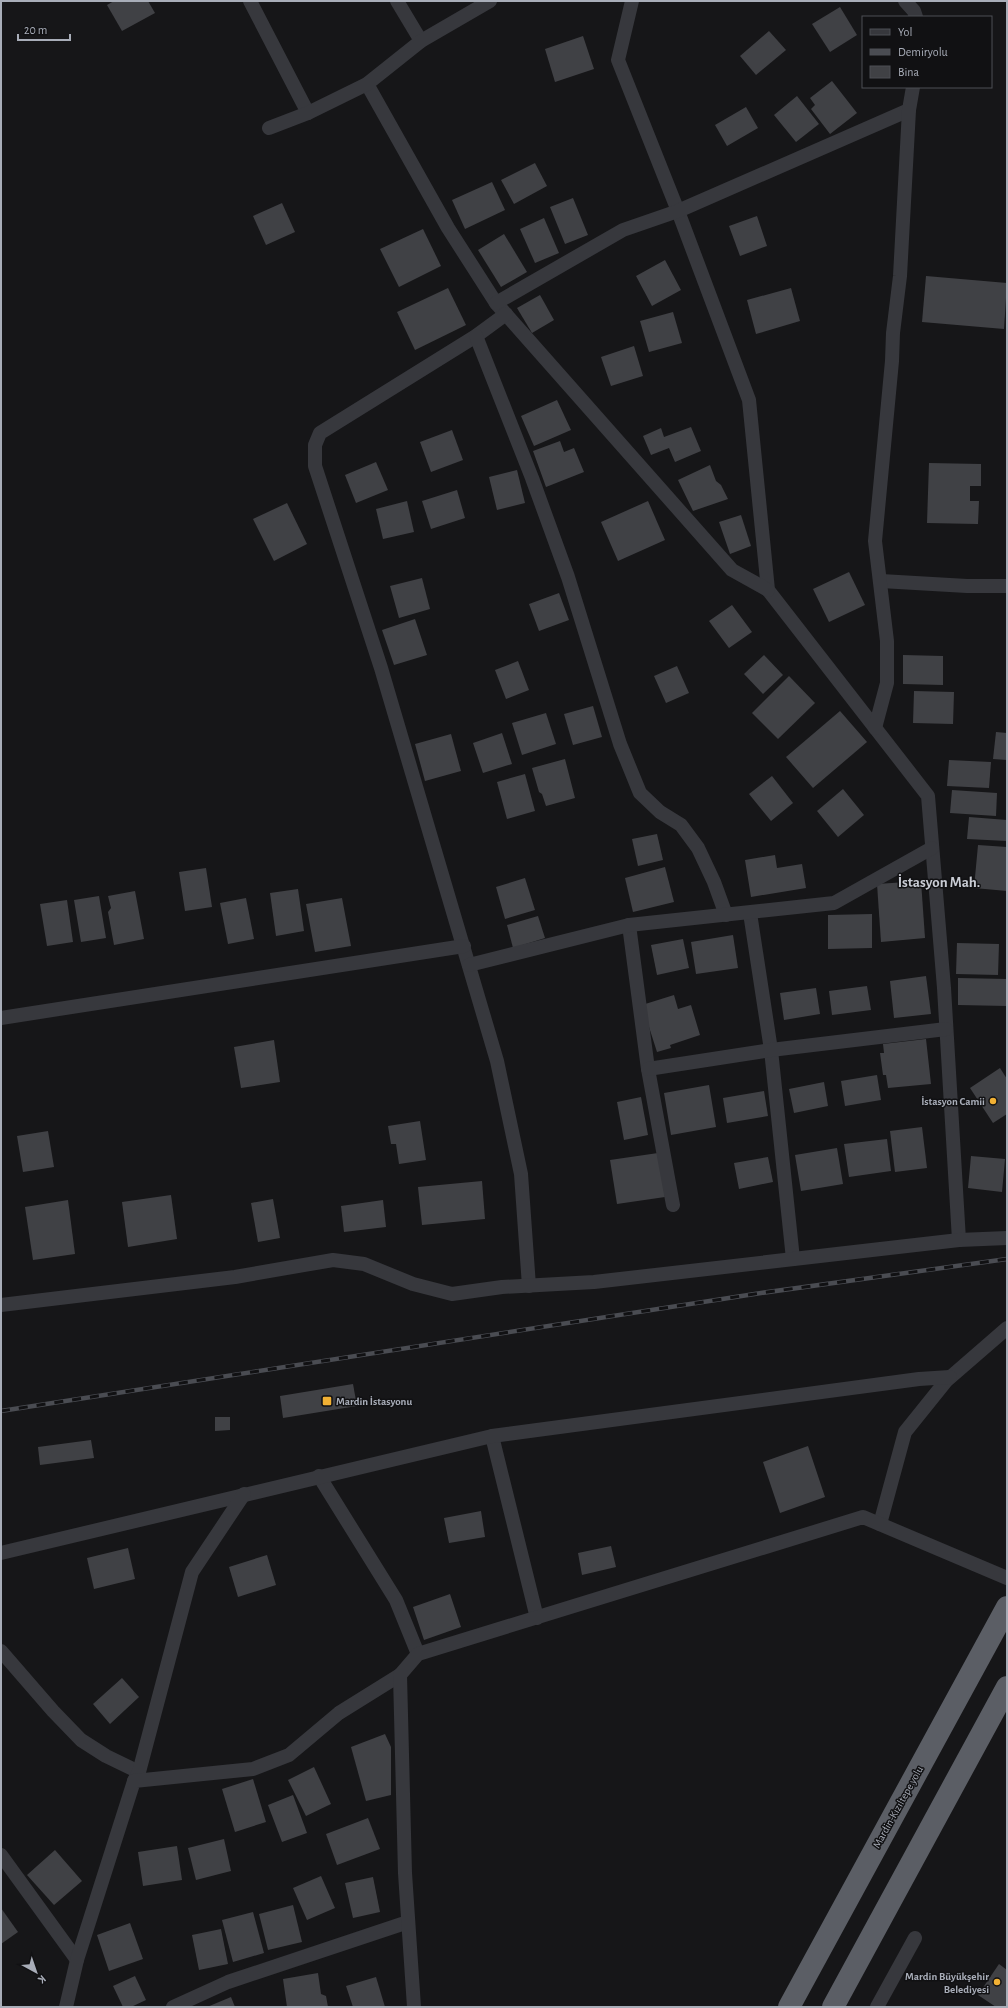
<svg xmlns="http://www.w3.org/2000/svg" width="1008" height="2008" font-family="'Alegreya Sans',sans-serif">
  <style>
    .building { fill: #404145 }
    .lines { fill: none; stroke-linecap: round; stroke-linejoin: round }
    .minor { stroke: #37383d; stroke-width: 14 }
    .trunk { stroke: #5b5e65; stroke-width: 22 }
    .rail-casing { stroke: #4a4c52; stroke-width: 4.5 }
    .rail { stroke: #111113; stroke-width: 3; stroke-dasharray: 9; stroke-linecap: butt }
    .poi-dot { fill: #f2b134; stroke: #111113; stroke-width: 1.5 }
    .labels { text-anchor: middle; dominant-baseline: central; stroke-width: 3; stroke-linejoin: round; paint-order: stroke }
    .poi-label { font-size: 11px; font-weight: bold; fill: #a8adb8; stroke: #111113; text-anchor: end }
    .street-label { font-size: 11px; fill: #a8adb8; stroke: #111113 }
    .district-label { font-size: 15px; font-weight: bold; fill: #c9ccd4; stroke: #111113 }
  </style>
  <rect width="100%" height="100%" fill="#161618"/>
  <g class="building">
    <polygon points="114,1 148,1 155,13 122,31 107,5"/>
    <polygon points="840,7 857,35 830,52 812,24"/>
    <polygon points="769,31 786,50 756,75 740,56"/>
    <polygon points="583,36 594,69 555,82 545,49"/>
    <polygon points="832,81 857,113 830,134 811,109 815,105 810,98"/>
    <polygon points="797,96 819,124 796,142 774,115"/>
    <polygon points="746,107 758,128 727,146 715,125"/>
    <polygon points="535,163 547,186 514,204 501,180"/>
    <polygon points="492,182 505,210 465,229 452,200"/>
    <polygon points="573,198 588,235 565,244 550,207"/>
    <polygon points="282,203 295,232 266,245 253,216"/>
    <polygon points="757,216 767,246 740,256 729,226"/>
    <polygon points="544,218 559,253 535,263 520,229"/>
    <polygon points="423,229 441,266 399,287 380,249"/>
    <polygon points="504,234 527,272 501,287 478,250"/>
    <polygon points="665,260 681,290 652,306 636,276"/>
    <polygon points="926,276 1007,283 1004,329 922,322"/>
    <polygon points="448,288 466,325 415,350 397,312"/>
    <polygon points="791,288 800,321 756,334 747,300"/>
    <polygon points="540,295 554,320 532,333 517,308"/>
    <polygon points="673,312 682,343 649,352 640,321"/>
    <polygon points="634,346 643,376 611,386 601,357"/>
    <polygon points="557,400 571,430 534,446 521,416"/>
    <polygon points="691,427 701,451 675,462 669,448 651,455 643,436 661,428 664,437"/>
    <polygon points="452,430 463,460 431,472 420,442"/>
    <polygon points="560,441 564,452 574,448 584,472 546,487 533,451"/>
    <polygon points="376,462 388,490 356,503 345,475"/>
    <polygon points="929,463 981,464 981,486 970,486 970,501 979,501 978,524 927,523"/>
    <polygon points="710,465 716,481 721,485 728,499 693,511 678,480"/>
    <polygon points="517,470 525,503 497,510 489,477"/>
    <polygon points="457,490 465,518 431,529 422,501"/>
    <polygon points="407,501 414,532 383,539 376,509"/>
    <polygon points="648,501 665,540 618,561 601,522"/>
    <polygon points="287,503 307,544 274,561 253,519"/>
    <polygon points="741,515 751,546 730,554 719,522"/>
    <polygon points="849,572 865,605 829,622 813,589"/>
    <polygon points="422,578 430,609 399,618 390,586"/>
    <polygon points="559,593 569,620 539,631 529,604"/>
    <polygon points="732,605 752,632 729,648 709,621"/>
    <polygon points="415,619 427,655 394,665 382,630"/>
    <polygon points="764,655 783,675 763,694 744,674"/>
    <polygon points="903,655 943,656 943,685 903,684"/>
    <polygon points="518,661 529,690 506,699 495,670"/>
    <polygon points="677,666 689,693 666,703 654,676"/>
    <polygon points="789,676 815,703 778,739 752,713"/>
    <polygon points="914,691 954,692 953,724 913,723"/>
    <polygon points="593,706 602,737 573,745 564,714"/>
    <polygon points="840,711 867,742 813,788 786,757"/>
    <polygon points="546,713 556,744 522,755 512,723"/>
    <polygon points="996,732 1007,733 1007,760 993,759"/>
    <polygon points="502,733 512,764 483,773 473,743"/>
    <polygon points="451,734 461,771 425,781 415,744"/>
    <polygon points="565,759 575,798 546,806 542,794 539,792 532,768"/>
    <polygon points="949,760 991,762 989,788 947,786"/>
    <polygon points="525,774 535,811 507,819 497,782"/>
    <polygon points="772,776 793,803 771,821 749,794"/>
    <polygon points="843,789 864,815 838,837 817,811"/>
    <polygon points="952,790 997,793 996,816 950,813"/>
    <polygon points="969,817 1007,820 1007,841 967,839"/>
    <polygon points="657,834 663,860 638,866 632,839"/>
    <polygon points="978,845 1007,847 1007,891 974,888"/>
    <polygon points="775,855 777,868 802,864 806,888 751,897 745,860"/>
    <polygon points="665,867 674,902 633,912 625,878"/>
    <polygon points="206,868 212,907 185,911 179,872"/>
    <polygon points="525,878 535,910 505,919 496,887"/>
    <polygon points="921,881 925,938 881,942 877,884"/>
    <polygon points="298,889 304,931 276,936 270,893"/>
    <polygon points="135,891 144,939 114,945 108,912 111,908 108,896"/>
    <polygon points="99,896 106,938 81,942 74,900"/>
    <polygon points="246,898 254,939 228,944 220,903"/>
    <polygon points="342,898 351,946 315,952 306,904"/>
    <polygon points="67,900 73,942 47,946 40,904"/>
    <polygon points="872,914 872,948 828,949 828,915"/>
    <polygon points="538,916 545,938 513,948 507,925"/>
    <polygon points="733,935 738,968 696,974 691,942"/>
    <polygon points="683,939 689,968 657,975 651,945"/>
    <polygon points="957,943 999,944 998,975 956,974"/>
    <polygon points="926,976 931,1014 894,1018 890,981"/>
    <polygon points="958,978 1007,979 1007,1006 958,1005"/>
    <polygon points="867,986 871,1010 832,1015 829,991"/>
    <polygon points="816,988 820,1014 784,1020 780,993"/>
    <polygon points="674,995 678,1009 691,1005 700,1035 670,1045 671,1048 657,1052 642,1005"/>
    <polygon points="926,1039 931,1084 888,1088 886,1075 883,1075 880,1053 884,1053 883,1044"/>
    <polygon points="274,1040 280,1082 241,1088 234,1047"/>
    <polygon points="1000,1068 1007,1079 1007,1114 993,1123 970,1088"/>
    <polygon points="877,1075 881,1100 845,1106 841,1081"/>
    <polygon points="824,1082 828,1106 794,1113 789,1089"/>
    <polygon points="709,1085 716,1127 671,1135 664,1093"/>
    <polygon points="764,1091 768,1116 727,1123 723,1098"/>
    <polygon points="641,1097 648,1135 624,1140 617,1102"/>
    <polygon points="420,1121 426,1160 399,1164 396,1144 391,1144 388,1126"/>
    <polygon points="922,1127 927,1168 895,1172 890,1131"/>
    <polygon points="48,1131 54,1167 23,1172 17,1136"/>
    <polygon points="887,1139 891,1171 849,1177 844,1144"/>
    <polygon points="837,1148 843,1184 801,1191 795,1155"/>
    <polygon points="658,1153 665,1197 617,1204 610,1160"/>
    <polygon points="971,1156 1005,1159 1002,1192 968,1188"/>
    <polygon points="768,1157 773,1182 739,1189 734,1163"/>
    <polygon points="482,1181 485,1219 422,1225 418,1187"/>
    <polygon points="171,1195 177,1239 128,1247 122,1202"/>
    <polygon points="273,1199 280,1238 258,1242 251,1203"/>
    <polygon points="68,1200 75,1254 33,1260 25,1207"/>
    <polygon points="383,1200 386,1227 344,1232 341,1206"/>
    <polygon points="353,1384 357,1406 283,1418 280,1396"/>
    <polygon points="215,1417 230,1417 230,1430 215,1431"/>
    <polygon points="91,1440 94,1458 40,1465 38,1447"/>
    <polygon points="808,1446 825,1497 780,1513 763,1462"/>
    <polygon points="481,1511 485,1537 449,1543 444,1518"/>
    <polygon points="611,1546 616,1567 582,1575 578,1553"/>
    <polygon points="128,1548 135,1579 94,1589 87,1558"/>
    <polygon points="267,1555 276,1585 238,1597 229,1567"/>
    <polygon points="450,1594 461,1627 424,1640 413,1607"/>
    <polygon points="122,1678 139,1697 110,1724 93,1704"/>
    <polygon points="385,1734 391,1747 391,1795 366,1801 351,1747"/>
    <polygon points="314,1767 331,1804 306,1816 288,1780"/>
    <polygon points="253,1779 266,1822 235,1832 222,1789"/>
    <polygon points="293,1795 307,1833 282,1842 268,1805"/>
    <polygon points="368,1818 380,1849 337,1865 326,1834"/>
    <polygon points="224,1839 231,1871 196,1880 188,1848"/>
    <polygon points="177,1846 182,1880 143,1886 138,1852"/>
    <polygon points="55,1850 82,1881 54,1905 27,1875"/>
    <polygon points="321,1876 335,1908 307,1920 293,1888"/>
    <polygon points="373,1877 380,1912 353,1918 345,1883"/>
    <polygon points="293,1905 302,1942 268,1950 259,1914"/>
    <polygon points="1,1908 18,1932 1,1944"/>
    <polygon points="253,1912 264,1953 233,1962 222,1920"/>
    <polygon points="130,1923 143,1959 109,1971 97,1935"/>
    <polygon points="221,1929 228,1964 199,1970 192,1935"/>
    <polygon points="999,1964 1007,1970 1007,2007 996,2007 978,1995"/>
    <polygon points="318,1973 321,1994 326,1996 328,2007 287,2007 283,1979"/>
    <polygon points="135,1976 146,2000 131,2007 123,2007 113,1986"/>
    <polygon points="376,1977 385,2007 353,2007 346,1986"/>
    <polygon points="231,1997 235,2007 207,2007"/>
  </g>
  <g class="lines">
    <g class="minor">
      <polyline points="250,1 308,113"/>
      <polyline points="397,1 421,41"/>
      <polyline points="632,1 618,60 678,211 749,400 768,590 928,796 944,988 959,1240"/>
      <polyline points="905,1 914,11 916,17"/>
      <polyline points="367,84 448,228 496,303 732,570 768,590"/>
      <polyline points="269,128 308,113 367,84 421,41 490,1"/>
      <polyline points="496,303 623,230 678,211 909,110"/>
      <polyline points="506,314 476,336 320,433 315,445 315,466 381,668 497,1061 521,1174 529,1286"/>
      <polyline points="476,336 532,478 568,577 620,744 640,793 660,812 681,825 698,848 714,882 726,915"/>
      <polyline points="881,581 967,586 1007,586"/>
      <polyline points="875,728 887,683 887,641 875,541 892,361 893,333 900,276 909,110 913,87"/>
      <polyline points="750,913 771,1050 793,1259"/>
      <polyline points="629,925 648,1069 673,1205"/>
      <polyline points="469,965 629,925 834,903 932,848"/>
      <polyline points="1,1018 464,946"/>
      <polyline points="648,1069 771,1050 946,1029"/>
      <polyline points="1,1305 235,1277 333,1260 364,1264 413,1284 452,1294 502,1287 594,1282 959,1240 1007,1238"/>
      <polyline points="492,1436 537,1618"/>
      <polyline points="319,1476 396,1600 418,1654"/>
      <polyline points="880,1524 905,1432 946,1381 1007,1328"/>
      <polyline points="1,1553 492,1436 919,1379 950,1377"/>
      <polyline points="1,1651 53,1711 81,1740 106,1756 139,1772"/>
      <polyline points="134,1781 139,1772 192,1572 244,1494"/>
      <polyline points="1,1855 77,1960"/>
      <polyline points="66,2007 77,1960 134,1781 253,1769 289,1755 339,1713 400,1675"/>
      <polyline points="173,2007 228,1982 408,1922"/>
      <polyline points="414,2007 405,1873 400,1675 418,1654 863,1517 1007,1578"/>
      <polyline points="877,2007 915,1938"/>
    </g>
    <g class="trunk">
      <polyline points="789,2007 1007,1607"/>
      <polyline points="833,2007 1007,1687"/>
    </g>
    <defs>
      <polyline id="rail" points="1,1411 761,1293 1007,1259"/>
    </defs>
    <use href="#rail" class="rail-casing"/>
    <use href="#rail" class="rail"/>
  </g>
  <g class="poi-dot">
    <circle cx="993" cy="1101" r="4"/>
    <rect x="322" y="1396" width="10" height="10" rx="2"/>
    <circle cx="997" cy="1982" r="4"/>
  </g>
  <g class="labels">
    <g class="poi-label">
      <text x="985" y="1101">İstasyon Camii</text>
      <text x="336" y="1401" text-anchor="start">Mardin İstasyonu</text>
      <text x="989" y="1976">Mardin Büyükşehir<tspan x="989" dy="13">Belediyesi</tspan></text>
    </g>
    <g class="street-label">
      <text transform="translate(898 1807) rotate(-61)">Mardin-Kızıltepe yolu</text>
    </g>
    <g class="district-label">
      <text x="939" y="882">İstasyon Mah.</text>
    </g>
  </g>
  <rect width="1008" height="2008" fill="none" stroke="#a8adb8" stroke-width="4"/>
  <rect x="862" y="16" width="130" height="72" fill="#111113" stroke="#4d4f55"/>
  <rect x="870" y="29" width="20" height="6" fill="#37383d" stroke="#4d4f55"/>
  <text x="898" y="36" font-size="12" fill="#a8adb8">Yol</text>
  <rect x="870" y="49" width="20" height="6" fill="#4a4c52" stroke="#4d4f55"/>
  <text x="898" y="56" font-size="12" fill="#a8adb8">Demiryolu</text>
  <rect x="870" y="66" width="20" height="12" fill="#404145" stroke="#4d4f55"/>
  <text x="898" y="76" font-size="12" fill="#a8adb8">Bina</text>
  <g transform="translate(36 1972) rotate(140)" stroke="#111113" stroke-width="3" paint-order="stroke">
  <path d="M0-3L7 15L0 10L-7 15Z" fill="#a8adb8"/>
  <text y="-6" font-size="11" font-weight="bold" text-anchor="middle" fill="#a8adb8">K</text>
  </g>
  <path d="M18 34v6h52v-6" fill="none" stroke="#a8adb8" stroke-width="2"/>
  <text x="24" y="34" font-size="12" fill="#a8adb8" stroke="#111113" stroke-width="3" paint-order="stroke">20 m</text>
</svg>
